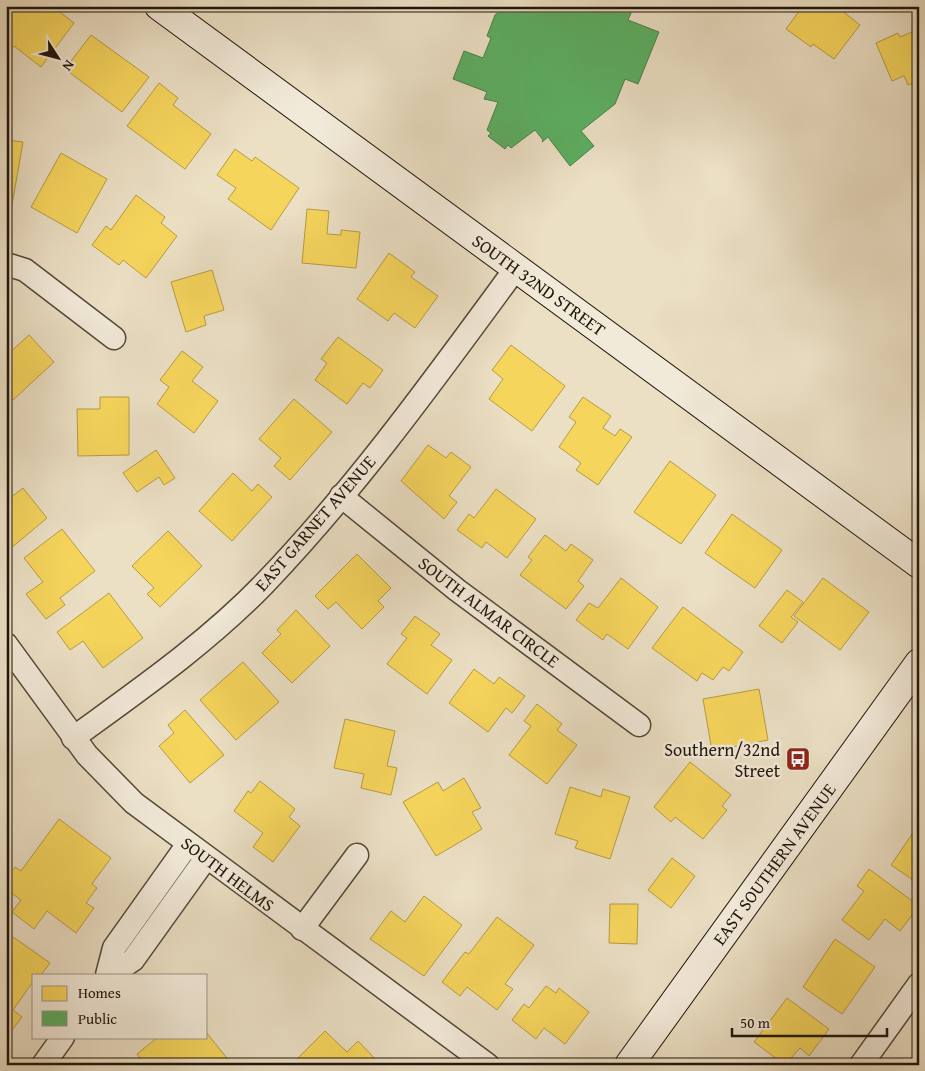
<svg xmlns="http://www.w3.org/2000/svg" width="925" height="1071" font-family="'Gentium Book Plus',serif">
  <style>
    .homes { fill: #f6d55c; stroke: #b69b43 }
    .public { fill: #5aae61; stroke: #488047 }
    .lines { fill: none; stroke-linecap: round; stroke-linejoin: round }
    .street-casing { stroke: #524838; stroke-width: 25 }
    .secondary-casing { stroke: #1f150a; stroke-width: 30 }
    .street { stroke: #f2ead9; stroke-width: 22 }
    .secondary { stroke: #f2ead9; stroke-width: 28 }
    .labels { text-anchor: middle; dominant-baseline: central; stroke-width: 5; stroke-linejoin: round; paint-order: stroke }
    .street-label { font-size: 18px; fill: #1f150a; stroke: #f2ead9 }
    .poi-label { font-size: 18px; fill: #1f150a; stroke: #f2ead9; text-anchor: end }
  </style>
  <rect width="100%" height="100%" fill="#ebdfc4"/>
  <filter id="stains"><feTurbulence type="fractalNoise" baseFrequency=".004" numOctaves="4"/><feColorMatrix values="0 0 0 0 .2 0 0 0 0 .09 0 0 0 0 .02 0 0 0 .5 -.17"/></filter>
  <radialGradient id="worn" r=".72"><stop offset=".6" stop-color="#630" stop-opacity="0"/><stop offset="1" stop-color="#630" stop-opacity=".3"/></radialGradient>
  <g class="homes">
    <polygon points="9,6 52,6 74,23 41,67 14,46 9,52 6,49 6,10"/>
    <polygon points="803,6 836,6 860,25 834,59 813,44 811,47 786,29"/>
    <polygon points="919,29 919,81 908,85 904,76 892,81 876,43 898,33 900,37"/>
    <polygon points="91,35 149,77 122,112 65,69"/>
    <polygon points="159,83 178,98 173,105 211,134 185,169 127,126"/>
    <polygon points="6,140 23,142 11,211 6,210"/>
    <polygon points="235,149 252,161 255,157 299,188 271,230 228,199 236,188 217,175"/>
    <polygon points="61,153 107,179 77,233 31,207"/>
    <polygon points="136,195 165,217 161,223 177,236 146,278 123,260 119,265 92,245 106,226 111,230"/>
    <polygon points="307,209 329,211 327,234 341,235 341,230 360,232 356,268 302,263"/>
    <polygon points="389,253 415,272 411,277 438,296 415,328 394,313 388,321 357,299"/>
    <polygon points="212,270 224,310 204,316 206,325 186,332 171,282"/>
    <polygon points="29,335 54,362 13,400 6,394 6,356"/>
    <polygon points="338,337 383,370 370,388 363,383 347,404 315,380 327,363 321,359"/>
    <polygon points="511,345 565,386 532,431 489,399 503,379 492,370"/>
    <polygon points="182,351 203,367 192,381 218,401 194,433 157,404 169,387 160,380"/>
    <polygon points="100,397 129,397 129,455 78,456 77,409 100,409"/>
    <polygon points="583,397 611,416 603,428 615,436 620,429 632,437 598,485 576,470 581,463 559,447 576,422 569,417"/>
    <polygon points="294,399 332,432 290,480 274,466 281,458 259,439"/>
    <polygon points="428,445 446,458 451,452 471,467 449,496 457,502 444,519 401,481"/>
    <polygon points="156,450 175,478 164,485 159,477 137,492 123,473"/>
    <polygon points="670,461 716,495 681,544 634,512"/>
    <polygon points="233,473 252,491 258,484 272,497 232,541 199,511"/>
    <polygon points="23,488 47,518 11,548 6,541 6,501"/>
    <polygon points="496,489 536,519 507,558 486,542 482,548 457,530 469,514 474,518"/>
    <polygon points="732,514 782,550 755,588 705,553"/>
    <polygon points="62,529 95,571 60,598 65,605 46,619 26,594 43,582 24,558"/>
    <polygon points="168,531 202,566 160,607 147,594 154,588 132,566"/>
    <polygon points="545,535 566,551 571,544 593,560 578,581 584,586 566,609 520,575 532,560 528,557"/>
    <polygon points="357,554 391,588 378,601 384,607 362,629 336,602 328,609 315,596"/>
    <polygon points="621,578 658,607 628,649 607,634 603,640 576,620 589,603 598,608"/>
    <polygon points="823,578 869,612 840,650 794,616"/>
    <polygon points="787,590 803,602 791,617 798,622 782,643 759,626"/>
    <polygon points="109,593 143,638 103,668 83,641 70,650 57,632"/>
    <polygon points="683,607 743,652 729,671 723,667 713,680 702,673 697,681 652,648"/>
    <polygon points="296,610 330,646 292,683 262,653 281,634 277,630"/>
    <polygon points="415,616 440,634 431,645 452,660 427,694 387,664 407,638 401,634"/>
    <polygon points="243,662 279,702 236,740 200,700"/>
    <polygon points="474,669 494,684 499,677 525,696 512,713 506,708 488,732 449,703"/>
    <polygon points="759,689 768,740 712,751 703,699"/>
    <polygon points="537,704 562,724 557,730 577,745 547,784 509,755 531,726 524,721"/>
    <polygon points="185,710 224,755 190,783 159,746 174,733 168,725"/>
    <polygon points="345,719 395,731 387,766 397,768 391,795 361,788 364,774 334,768"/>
    <polygon points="798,753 803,756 796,767 791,764"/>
    <polygon points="690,762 731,795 722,806 727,810 703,839 675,817 671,822 654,807"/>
    <polygon points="464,778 481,808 472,812 482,829 436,856 403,802 438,782 443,791"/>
    <polygon points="260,781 295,809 289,817 300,826 273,862 253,847 263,833 234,811 248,791 251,793"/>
    <polygon points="570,787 601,797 603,789 630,797 610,859 575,848 578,841 555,834"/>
    <polygon points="59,819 111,858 92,884 97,888 86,903 94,908 76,933 47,911 34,929 12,912 21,900 6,889 6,879 15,867 21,871"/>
    <polygon points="919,824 919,884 891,865"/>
    <polygon points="672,858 695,876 671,908 648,890"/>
    <polygon points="869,869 919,906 900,931 885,919 869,940 842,920 864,891 857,886"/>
    <polygon points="424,896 462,925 424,976 370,939 391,911 405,922"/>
    <polygon points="610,904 638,904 637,944 609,943"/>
    <polygon points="497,917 534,945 505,984 513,989 497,1010 467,987 460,996 442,982 465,952 469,954"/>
    <polygon points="6,932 50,963 41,975 34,975 34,984 32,983 13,1010 22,1017 6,1038"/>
    <polygon points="835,939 875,967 842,1014 803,987"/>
    <polygon points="546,986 556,993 559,988 589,1012 565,1044 544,1028 536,1039 512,1020 524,1004 529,1008"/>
    <polygon points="787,998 829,1029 809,1056 800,1048 785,1065 754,1042"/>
    <polygon points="325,1031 347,1052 358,1041 381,1065 296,1065 294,1062"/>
    <polygon points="206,1032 230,1062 226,1065 145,1065 137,1054 158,1037 206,1037"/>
  </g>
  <polygon class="public" points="507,6 621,6 632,11 628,20 659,32 638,84 625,79 615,104 581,131 594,146 570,166 548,137 542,142 543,140 535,130 511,148 508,145 505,149 488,136 491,133 487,130 498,102 484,99 487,92 453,79 464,51 483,58 491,38 487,36 495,15"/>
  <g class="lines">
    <defs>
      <g id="street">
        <polyline points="6,264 25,270 114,338"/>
        <polyline points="341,496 457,590 639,725"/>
        <polyline points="6,644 87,755 134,803 488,1065"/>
        <path d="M73 738C139 690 207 643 264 584 357 487 436 377 516 268"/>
        <polyline points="302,929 357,855"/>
        <polyline points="107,975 114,948 188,844"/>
        <polyline points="111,975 133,960 206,858"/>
        <polyline points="43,1065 63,1037"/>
        <polyline points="861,1065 919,984"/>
      </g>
      <g id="secondary">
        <polyline points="159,6 919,564"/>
        <polyline points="629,1065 919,663"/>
      </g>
    </defs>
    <use href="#street" class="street-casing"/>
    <use href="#secondary" class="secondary-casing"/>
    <use href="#street" class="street"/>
    <use href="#secondary" class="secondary"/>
  </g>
  <defs>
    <symbol id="bus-square" viewBox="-11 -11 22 22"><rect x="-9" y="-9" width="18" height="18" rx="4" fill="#8f2418" stroke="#f2ead9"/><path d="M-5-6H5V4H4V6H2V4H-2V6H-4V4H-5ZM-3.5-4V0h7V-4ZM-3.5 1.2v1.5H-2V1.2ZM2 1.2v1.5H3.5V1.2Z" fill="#fff"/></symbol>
  </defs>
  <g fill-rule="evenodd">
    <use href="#bus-square" x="784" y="745" width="28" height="28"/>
  </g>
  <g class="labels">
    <g class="street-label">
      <text transform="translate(539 285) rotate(36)">SOUTH 32ND STREET</text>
      <text transform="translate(315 523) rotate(-49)">EAST GARNET AVENUE</text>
      <text transform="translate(489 612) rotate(37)">SOUTH ALMAR CIRCLE</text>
      <text transform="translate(774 864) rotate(-54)">EAST SOUTHERN AVENUE</text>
      <text transform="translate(228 874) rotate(37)">SOUTH HELMS</text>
    </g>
    <g class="poi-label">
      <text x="780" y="749">Southern/32nd<tspan x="780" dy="21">Street</tspan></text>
    </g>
  </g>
  <rect width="925" height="1071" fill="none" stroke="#ebdfc4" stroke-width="25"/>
  <rect x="8" y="8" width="910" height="1056" fill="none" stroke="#1f150a" stroke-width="2.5"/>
  <rect x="12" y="12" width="900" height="1046" fill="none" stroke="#1f150a"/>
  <rect x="32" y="974" width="175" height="65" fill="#f2ead9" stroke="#9e9586"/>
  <rect x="42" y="986" width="25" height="15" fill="#f6d55c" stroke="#9e9586"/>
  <text x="78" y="998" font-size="15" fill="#1f150a">Homes</text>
  <rect x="42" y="1011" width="25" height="15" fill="#5aae61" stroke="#9e9586"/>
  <text x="78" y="1024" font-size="15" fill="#1f150a">Public</text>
  <g transform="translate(58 58) rotate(126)" stroke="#f2ead9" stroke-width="4" paint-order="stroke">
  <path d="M0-4L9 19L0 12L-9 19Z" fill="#1f150a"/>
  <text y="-8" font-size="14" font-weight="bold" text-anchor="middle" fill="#1f150a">N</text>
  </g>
  <path d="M732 1028v8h155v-8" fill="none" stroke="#1f150a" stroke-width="2.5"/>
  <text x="740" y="1028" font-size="15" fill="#1f150a" stroke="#f2ead9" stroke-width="4" paint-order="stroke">50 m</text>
  <rect width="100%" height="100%" filter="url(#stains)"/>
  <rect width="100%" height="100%" fill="url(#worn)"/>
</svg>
